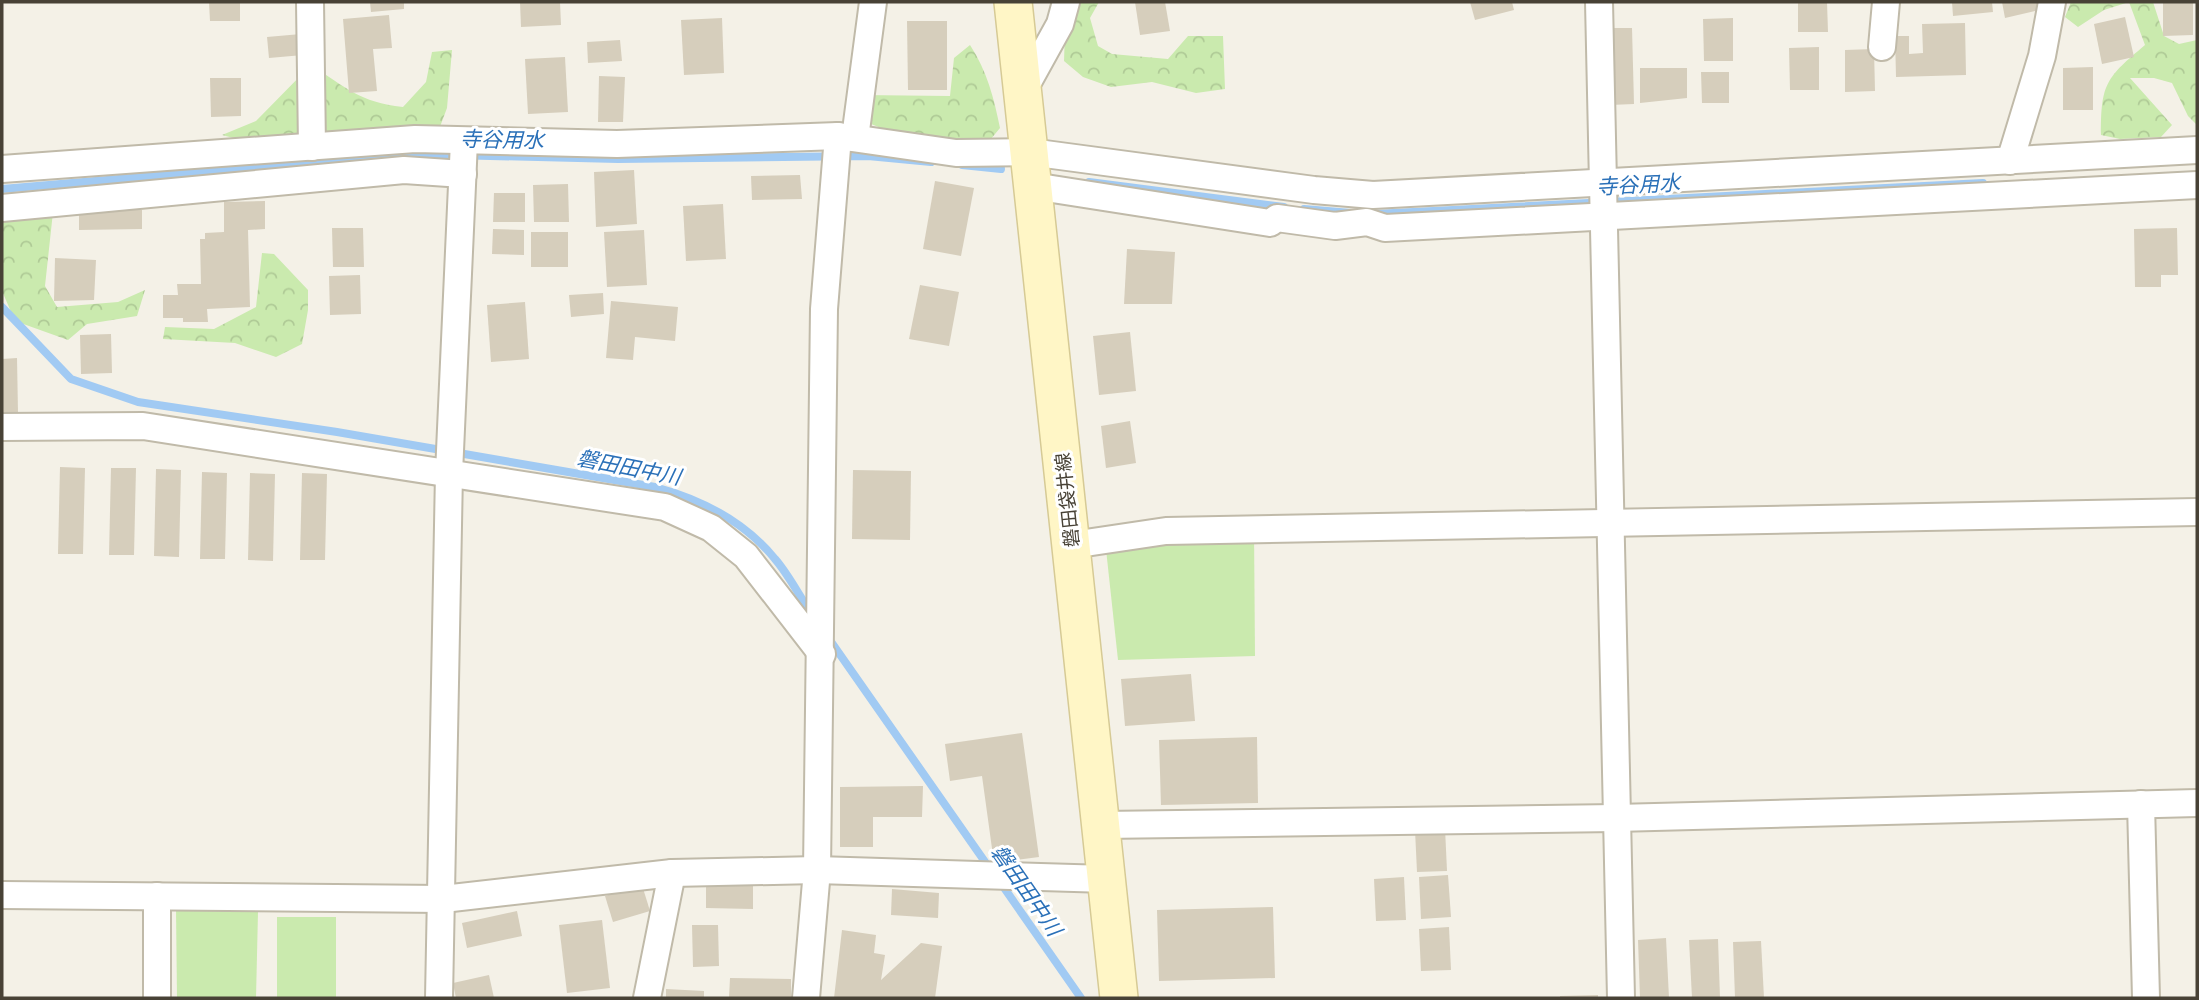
<svg xmlns="http://www.w3.org/2000/svg" width="2199" height="1000" font-family="Manrope,'Noto Sans JP',sans-serif">
  <style>
    .grass { fill: #caeaae }
    .forest { fill: url(#forest-crowns) }
    .lines { fill: none; stroke-linecap: round; stroke-linejoin: round }
    .stream { stroke: #a1caf3; stroke-width: 8 }
    .building { fill: #d6cebc }
    .minor-casing { stroke: #c0baa9; stroke-width: 30 }
    .secondary-casing { stroke: #d6ca95; stroke-width: 40 }
    .minor { stroke: #fff; stroke-width: 26 }
    .secondary { stroke: #fff6c6; stroke-width: 37 }
    .labels { text-anchor: middle; dominant-baseline: central; stroke-width: 6; stroke-linejoin: round; paint-order: stroke }
    .street-label { font-size: 19px; fill: #484236; stroke: #fff }
    .water-label { font-size: 21px; font-style: italic; fill: #2a70b8; stroke: #fff }
  </style>
  <defs>
    <pattern id="forest-crowns" width="20" height="18" patternUnits="userSpaceOnUse" patternTransform="scale(1.75)"><rect width="20" height="18" fill="#caeaae"/><path d="M2 6a3 3 0 1 1 6 0M12 15a3 3 0 1 1 6 0" fill="none" stroke="#afca96"/></pattern>
  </defs>
  <rect width="100%" height="100%" fill="#f4f1e7"/>
  <g class="grass">
    <polygon points="1254,529 1255,656 1118,660 1105,540"/>
    <polygon points="176,909 258,912 256,998 177,998"/>
    <rect x="277" y="917" width="59" height="81"/>
  </g>
  <g class="forest">
    <polygon points="1066,2 1099,2 1090,18 1098,46 1112,54 1168,59 1188,36 1223,36 1225,89 1196,93 1152,82 1111,87 1083,77 1064,61"/>
    <path d="M2071 2H2153L2164 36 2179 44 2197 40V125L2188 116 2172 83 2154 78H2130L2172 125 2161 137 2120 139 2101 135C2101 83 2106 78 2145 45L2129 2 2104 10 2078 27 2065 17Z"/>
    <path d="M970 45C987 71 994 98 1000 128L990 140C949 146 909 140 871 124L861 95 950 96 954 58Z"/>
    <path d="M452 50 447 108 435 140 249 142 222 135 256 121 311 65C347 88 359 102 403 107L426 82 432 52Z"/>
    <polygon points="53,212 45,286 57,307 118,302 145,290 137,316 87,324 68,340 15,321 2,291 2,217"/>
    <polygon points="262,253 274,254 308,290 308,310 302,344 276,357 235,343 163,339 165,327 214,329 256,307"/>
  </g>
  <g class="lines">
    <g class="stream">
      <polyline points="962,165 1001,169"/>
      <polyline points="1089,182 1284,207"/>
      <polyline points="2,189 410,154 618,159 868,156 931,162"/>
      <polyline points="1304,209 1351,213"/>
      <polyline points="1374,214 1983,183"/>
      <path d="M2 307 71 379 138 402 337 432 655 487C700 499 744 521 775 559 789 575 799 596 812 614"/>
      <polyline points="827,636 990,869"/>
      <polyline points="1000,882 1081,998"/>
    </g>
  </g>
  <g class="building">
    <polygon points="209,2 240,2 240,21 210,21"/>
    <polygon points="370,2 404,2 404,9 371,12"/>
    <polygon points="520,2 560,2 561,25 521,27"/>
    <polygon points="1135,2 1165,2 1170,31 1140,35"/>
    <polygon points="1470,2 1512,2 1514,10 1475,20"/>
    <polygon points="1798,2 1827,2 1828,32 1798,32"/>
    <polygon points="1952,2 1992,2 1993,12 1953,16"/>
    <polygon points="2002,2 2037,2 2039,10 2005,18"/>
    <polygon points="2163,2 2193,2 2193,35 2163,36"/>
    <polygon points="389,15 392,48 373,49 377,91 349,93 343,19"/>
    <polygon points="2125,17 2134,57 2102,64 2094,24"/>
    <polygon points="722,18 724,73 684,75 681,20"/>
    <polygon points="1733,18 1733,61 1704,61 1703,19"/>
    <polygon points="907,21 947,21 947,90 908,90"/>
    <polygon points="1965,23 1966,75 1896,77 1895,36 1909,36 1909,54 1923,53 1922,24"/>
    <polygon points="1609,28 1632,28 1634,104 1610,105"/>
    <polygon points="301,34 303,55 269,58 267,37"/>
    <polygon points="620,40 622,61 588,63 587,42"/>
    <polygon points="1819,47 1819,90 1790,90 1789,48"/>
    <polygon points="1874,49 1875,91 1845,92 1845,50"/>
    <polygon points="565,57 568,112 528,114 525,59"/>
    <polygon points="2093,67 2093,110 2063,110 2063,68"/>
    <polygon points="1640,68 1687,68 1687,98 1640,103"/>
    <polygon points="1701,72 1729,72 1729,103 1702,103"/>
    <polygon points="599,76 625,77 623,122 598,122"/>
    <polygon points="210,78 241,78 241,116 211,117"/>
    <polygon points="634,170 637,224 596,227 594,172"/>
    <polygon points="800,175 802,199 752,200 751,176"/>
    <polygon points="935,181 974,188 961,256 923,249"/>
    <polygon points="568,184 569,222 534,222 533,185"/>
    <polygon points="494,193 525,193 525,222 493,222"/>
    <polygon points="265,201 265,229 248,230 250,307 207,309 208,322 183,322 183,318 163,318 163,295 178,295 177,284 201,284 200,239 205,239 205,233 224,232 224,202"/>
    <polygon points="723,204 726,259 686,261 683,206"/>
    <polygon points="79,210 142,210 142,229 79,230"/>
    <polygon points="332,228 363,228 364,267 333,267"/>
    <polygon points="2177,228 2178,275 2161,275 2161,287 2135,287 2134,229"/>
    <polygon points="493,229 524,230 524,255 492,254"/>
    <polygon points="644,230 647,285 607,287 604,232"/>
    <rect x="531" y="232" width="37" height="35"/>
    <polygon points="1127,249 1175,252 1172,304 1124,304"/>
    <polygon points="55,258 96,260 94,300 54,301"/>
    <polygon points="360,275 361,314 330,315 329,276"/>
    <polygon points="920,285 959,292 949,346 909,339"/>
    <polygon points="603,293 604,314 571,317 569,295"/>
    <polygon points="611,301 678,307 675,341 635,337 633,360 606,358"/>
    <polygon points="525,302 529,359 491,362 487,305"/>
    <polygon points="1130,332 1136,391 1099,395 1093,336"/>
    <polygon points="111,334 112,373 81,374 80,335"/>
    <polygon points="17,358 18,413 2,413 2,359"/>
    <polygon points="1130,421 1136,463 1106,468 1101,426"/>
    <polygon points="60,467 85,468 83,554 58,554"/>
    <polygon points="111,468 136,468 134,555 109,555"/>
    <polygon points="156,469 181,470 179,557 154,556"/>
    <polygon points="853,470 911,471 910,540 852,539"/>
    <polygon points="202,472 227,473 225,559 200,559"/>
    <polygon points="250,473 275,474 273,561 248,560"/>
    <polygon points="302,473 327,474 325,560 300,560"/>
    <polygon points="1191,674 1195,721 1125,726 1121,679"/>
    <polygon points="1022,733 1039,857 994,863 982,776 950,781 945,744"/>
    <polygon points="1257,737 1258,803 1161,805 1159,740"/>
    <polygon points="923,786 922,817 873,817 873,847 840,847 840,787"/>
    <polygon points="1445,828 1447,871 1417,872 1415,830"/>
    <polygon points="1448,875 1451,917 1421,919 1419,877"/>
    <polygon points="1404,877 1406,920 1376,921 1374,879"/>
    <polygon points="706,884 753,884 753,909 706,908"/>
    <polygon points="642,885 650,911 613,922 605,896"/>
    <polygon points="892,889 939,893 938,918 891,915"/>
    <polygon points="1273,907 1275,978 1159,981 1157,910"/>
    <polygon points="517,911 522,936 467,948 462,923"/>
    <polygon points="602,920 610,988 567,993 559,925"/>
    <polygon points="692,925 718,925 719,966 693,967"/>
    <polygon points="1449,927 1451,970 1421,971 1419,929"/>
    <polygon points="842,930 876,935 874,953 885,955 881,980 921,943 942,946 935,998 834,998"/>
    <polygon points="1666,938 1669,998 1640,998 1638,940"/>
    <polygon points="1718,939 1720,998 1692,998 1689,940"/>
    <polygon points="1761,941 1764,998 1735,998 1733,942"/>
    <polygon points="489,975 494,998 456,998 453,983"/>
    <polygon points="730,978 791,979 791,998 729,998"/>
    <polygon points="666,989 704,991 704,998 666,998"/>
    <polygon points="1598,995 1598,998 1560,998 1560,996"/>
  </g>
  <g class="lines">
    <defs>
      <g id="minor">
        <polyline points="310,2 312,147"/>
        <polyline points="1599,2 1621,998"/>
        <polyline points="1882,47 1886,2"/>
        <polyline points="1023,91 1060,24 1066,2"/>
        <polyline points="855,138 873,2"/>
        <polyline points="2010,161 2042,56 2052,2"/>
        <polyline points="2,169 415,139 617,144 838,136 956,153 1030,152 1314,190 1373,195 2197,150"/>
        <polyline points="1033,186 1270,223 1277,218 1335,226 1367,222 1385,228 2197,185"/>
        <polyline points="2,208 404,170 463,174"/>
        <polyline points="2,427 143,426 665,507 711,528 746,556 822,654"/>
        <polyline points="1072,545 1166,531 2197,512"/>
        <polyline points="2141,804 2146,998"/>
        <polyline points="1102,825 1616,818 2197,803"/>
        <polyline points="2,895 443,899 672,873 817,870 1107,879"/>
        <polyline points="157,896 157,998"/>
        <polyline points="439,998 449,473 464,141"/>
        <polyline points="647,998 672,873"/>
        <polyline points="806,998 817,870 824,309 838,136"/>
      </g>
      <polyline id="secondary" points="1013,2 1119,998"/>
    </defs>
    <use href="#minor" class="minor-casing"/>
    <use href="#secondary" class="secondary-casing"/>
    <use href="#minor" class="minor"/>
    <use href="#secondary" class="secondary"/>
  </g>
  <g class="labels">
    <g class="street-label">
      <text transform="translate(1067 500) rotate(-96)">磐田袋井線</text>
    </g>
    <g class="water-label">
      <text transform="translate(502 139) rotate(1)">寺谷用水</text>
      <text transform="translate(1638 184) rotate(-3)">寺谷用水</text>
      <text transform="translate(629 467) rotate(11)">磐田田中川</text>
      <text transform="translate(1027 890) rotate(55)">磐田田中川</text>
    </g>
  </g>
  <rect width="2199" height="1000" fill="none" stroke="#484236" stroke-width="7"/>
</svg>
